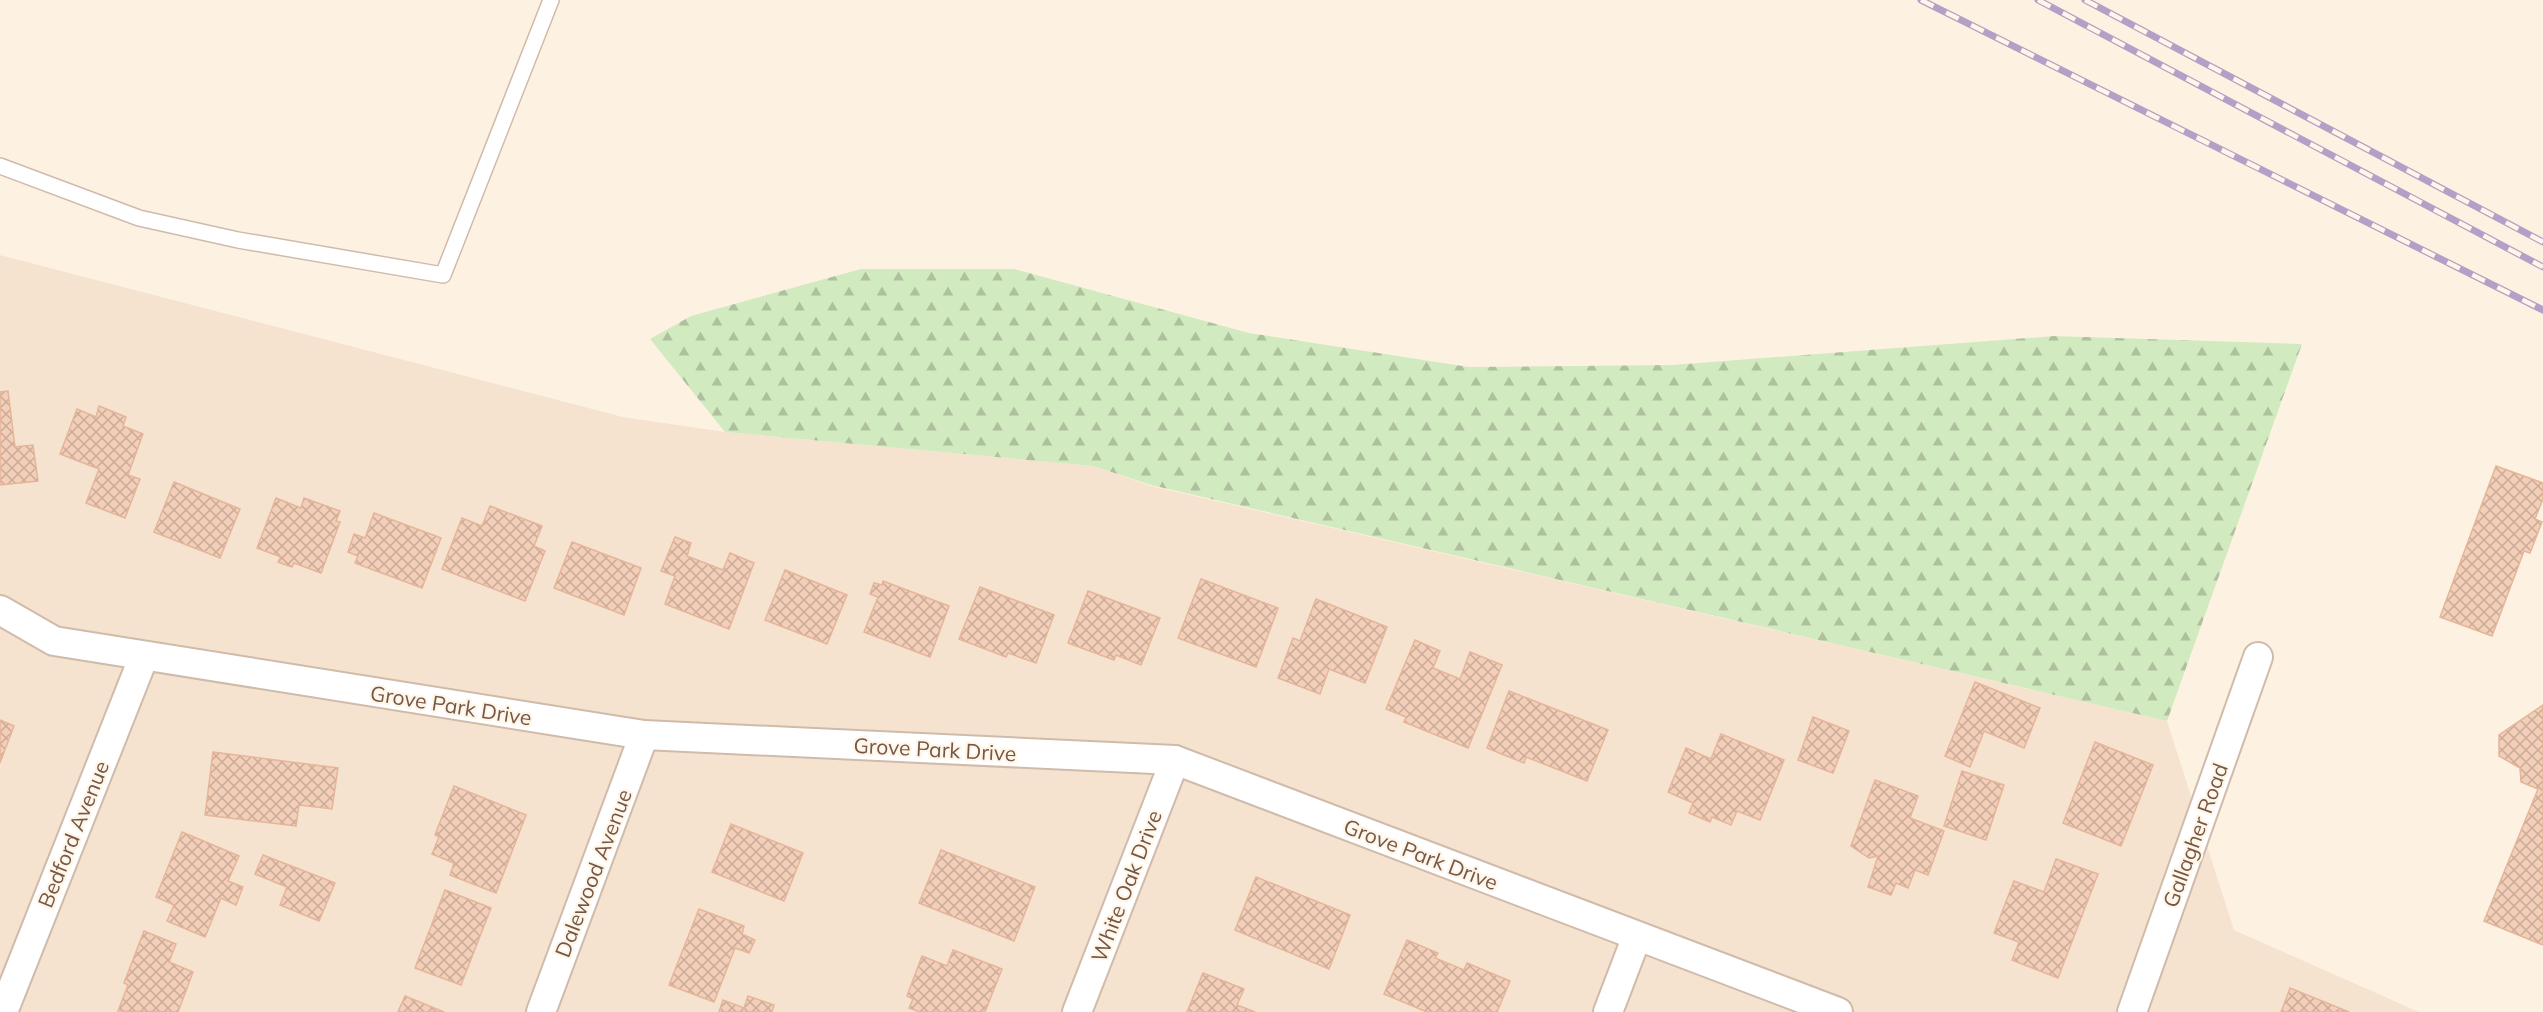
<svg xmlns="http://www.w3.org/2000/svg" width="2543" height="1012" font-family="Mulish,sans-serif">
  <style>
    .residential { fill: #f5e3d0 }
    .forest { fill: url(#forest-firs) }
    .building { fill: url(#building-cross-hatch); stroke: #e6b599; stroke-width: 1.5 }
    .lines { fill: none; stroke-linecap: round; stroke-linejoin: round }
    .service-casing { stroke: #d0bbab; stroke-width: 18 }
    .minor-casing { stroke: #d0bbab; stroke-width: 32 }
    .service { stroke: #fff; stroke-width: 15 }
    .minor { stroke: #fff; stroke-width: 28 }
    .rail-casing { stroke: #b4a0c6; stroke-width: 7 }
    .rail { stroke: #fff6e8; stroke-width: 4.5; stroke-dasharray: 14; stroke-linecap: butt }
    .labels { text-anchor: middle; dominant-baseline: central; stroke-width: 4.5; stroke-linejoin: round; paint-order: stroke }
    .street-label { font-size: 21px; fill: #755748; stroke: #fff6e8 }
  </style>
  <defs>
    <pattern id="forest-firs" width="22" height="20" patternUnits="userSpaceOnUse" patternTransform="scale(1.5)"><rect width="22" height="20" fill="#d2eac0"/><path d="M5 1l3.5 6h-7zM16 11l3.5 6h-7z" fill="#afc09e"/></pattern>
    <pattern id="building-cross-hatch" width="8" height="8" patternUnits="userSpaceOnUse" patternTransform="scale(1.5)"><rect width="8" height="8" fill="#f3cfb9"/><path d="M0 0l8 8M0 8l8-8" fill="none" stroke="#c9ab98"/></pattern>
  </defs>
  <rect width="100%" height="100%" fill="#fdf2e2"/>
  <polygon class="residential" points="0,255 623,417 725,432 1093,466 1151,486 2167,721 2234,930 2419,1012 0,1012"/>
  <polygon class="forest" points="861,269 1014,269 1249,333 1469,367 1672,365 2054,336 2302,344 2167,721 1151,485 1093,466 725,432 650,339 691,316"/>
  <g class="building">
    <polygon points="8,391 15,447 33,445 38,481 0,485 0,392"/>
    <polygon points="99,406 126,417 123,426 143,434 128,475 140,479 125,518 86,503 99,469 60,454 77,409 96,417"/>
    <polygon points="2496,466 2543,483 2543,499 2535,519 2542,522 2530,553 2524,551 2492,636 2440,617"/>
    <polygon points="174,482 240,509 220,558 154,532"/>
    <polygon points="276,498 301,508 304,498 340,511 336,521 340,522 321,573 294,563 292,567 278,562 281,557 257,548"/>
    <polygon points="490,506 542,526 534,546 545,551 525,601 442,569 462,518 482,526"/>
    <polygon points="374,513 441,538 422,588 355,563 358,556 348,552 354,534 365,538"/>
    <polygon points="675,537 691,543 687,556 723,570 730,553 754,563 729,629 665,604 675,576 661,571"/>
    <polygon points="572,542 641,568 624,615 554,588"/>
    <polygon points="785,570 847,595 827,644 765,620"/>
    <polygon points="1201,579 1278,608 1256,667 1178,638"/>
    <polygon points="883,581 949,606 930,657 864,632 878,597 870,594 874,583 882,585"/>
    <polygon points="980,587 1054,615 1036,663 1008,653 1006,657 959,639"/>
    <polygon points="1088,591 1160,618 1141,665 1116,655 1114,660 1068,643"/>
    <polygon points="1316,599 1387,627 1365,683 1329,669 1320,694 1278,678 1293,638 1300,641"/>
    <polygon points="1415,640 1440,651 1433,668 1460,679 1470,652 1502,665 1468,748 1404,722 1406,717 1386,709"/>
    <polygon points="1975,682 2040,708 2024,748 1984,731 1970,767 1945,756"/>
    <polygon points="1509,691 1608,730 1587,781 1526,757 1524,763 1487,748"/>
    <polygon points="2543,705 2543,945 2484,921 2538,789 2521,782 2520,768 2499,756 2499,735"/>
    <polygon points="1813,717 1849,731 1833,773 1798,760"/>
    <polygon points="0,720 14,726 0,763"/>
    <polygon points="1721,734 1784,760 1760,820 1737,811 1731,825 1712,817 1710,822 1689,813 1693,803 1668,792 1686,748 1711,759"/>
    <polygon points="2095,742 2153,765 2121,846 2063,823"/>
    <polygon points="213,752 338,768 332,809 299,805 296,826 205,815"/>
    <polygon points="1962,771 2004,785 1986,840 1944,826"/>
    <polygon points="1875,780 1918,796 1910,818 1944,831 1928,875 1915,870 1908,888 1896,883 1891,895 1868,887 1878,856 1869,858 1851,846"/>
    <polygon points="454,786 526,815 496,893 450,875 454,863 432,854 439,837 435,835"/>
    <polygon points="731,824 803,853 784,901 712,872"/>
    <polygon points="182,832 239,856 228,881 243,887 236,905 221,898 205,937 167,921 174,905 156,897"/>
    <polygon points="941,850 1035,887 1014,941 919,903"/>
    <polygon points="263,855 335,883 319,921 280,905 287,887 255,874"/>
    <polygon points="2056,859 2098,874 2058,978 2012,960 2019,942 1994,933 2014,881 2044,892"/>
    <polygon points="1256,877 1350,915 1329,969 1235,930"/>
    <polygon points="445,890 491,908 461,985 415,968"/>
    <polygon points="699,909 744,926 742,934 755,940 749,953 735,948 714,1002 669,985"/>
    <polygon points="144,931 176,944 169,962 193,972 178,1012 118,1011 128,985 124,983"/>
    <polygon points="1407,940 1438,953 1435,958 1464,970 1467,963 1510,981 1497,1012 1427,1012 1384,994"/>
    <polygon points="953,950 1002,969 985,1012 920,1012 909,1008 913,999 907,996 922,956 947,966"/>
    <polygon points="1203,973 1244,989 1237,1005 1255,1012 1187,1012"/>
    <polygon points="2290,988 2349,1012 2281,1012"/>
    <polygon points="405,996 444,1012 398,1012"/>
    <polygon points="748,996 774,1005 772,1012 719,1012 723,1000 744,1008"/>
  </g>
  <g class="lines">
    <defs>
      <polyline id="service" points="0,166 139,218 238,240 443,275 551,0"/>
      <g id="minor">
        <polyline points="0,610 54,641 644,735 1175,760 1838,1012"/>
        <polyline points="3,1012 144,656"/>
        <polyline points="541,1012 644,735"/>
        <polyline points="1077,1012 1175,760"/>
        <polyline points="1608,1012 1637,936"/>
        <polyline points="2132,1012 2258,657"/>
      </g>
    </defs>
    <use href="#service" class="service-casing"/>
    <use href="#minor" class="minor-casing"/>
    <use href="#service" class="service"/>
    <use href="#minor" class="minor"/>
    <defs>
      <g id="rail">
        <polyline points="1921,0 2543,310"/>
        <polyline points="2038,0 2543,267"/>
        <polyline points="2085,0 2543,242"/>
      </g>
    </defs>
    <use href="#rail" class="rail-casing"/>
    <use href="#rail" class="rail"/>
  </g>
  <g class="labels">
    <g class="street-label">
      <text transform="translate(451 705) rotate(9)">Grove Park Drive</text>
      <text transform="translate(935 749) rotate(3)">Grove Park Drive</text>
      <text transform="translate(73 834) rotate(-68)">Bedford Avenue</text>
      <text transform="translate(2195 835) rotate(-70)">Gallagher Road</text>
      <text transform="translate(1421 854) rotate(21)">Grove Park Drive</text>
      <text transform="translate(593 873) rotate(-69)">Dalewood Avenue</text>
      <text transform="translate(1126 886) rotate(-69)">White Oak Drive</text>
    </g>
  </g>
</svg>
